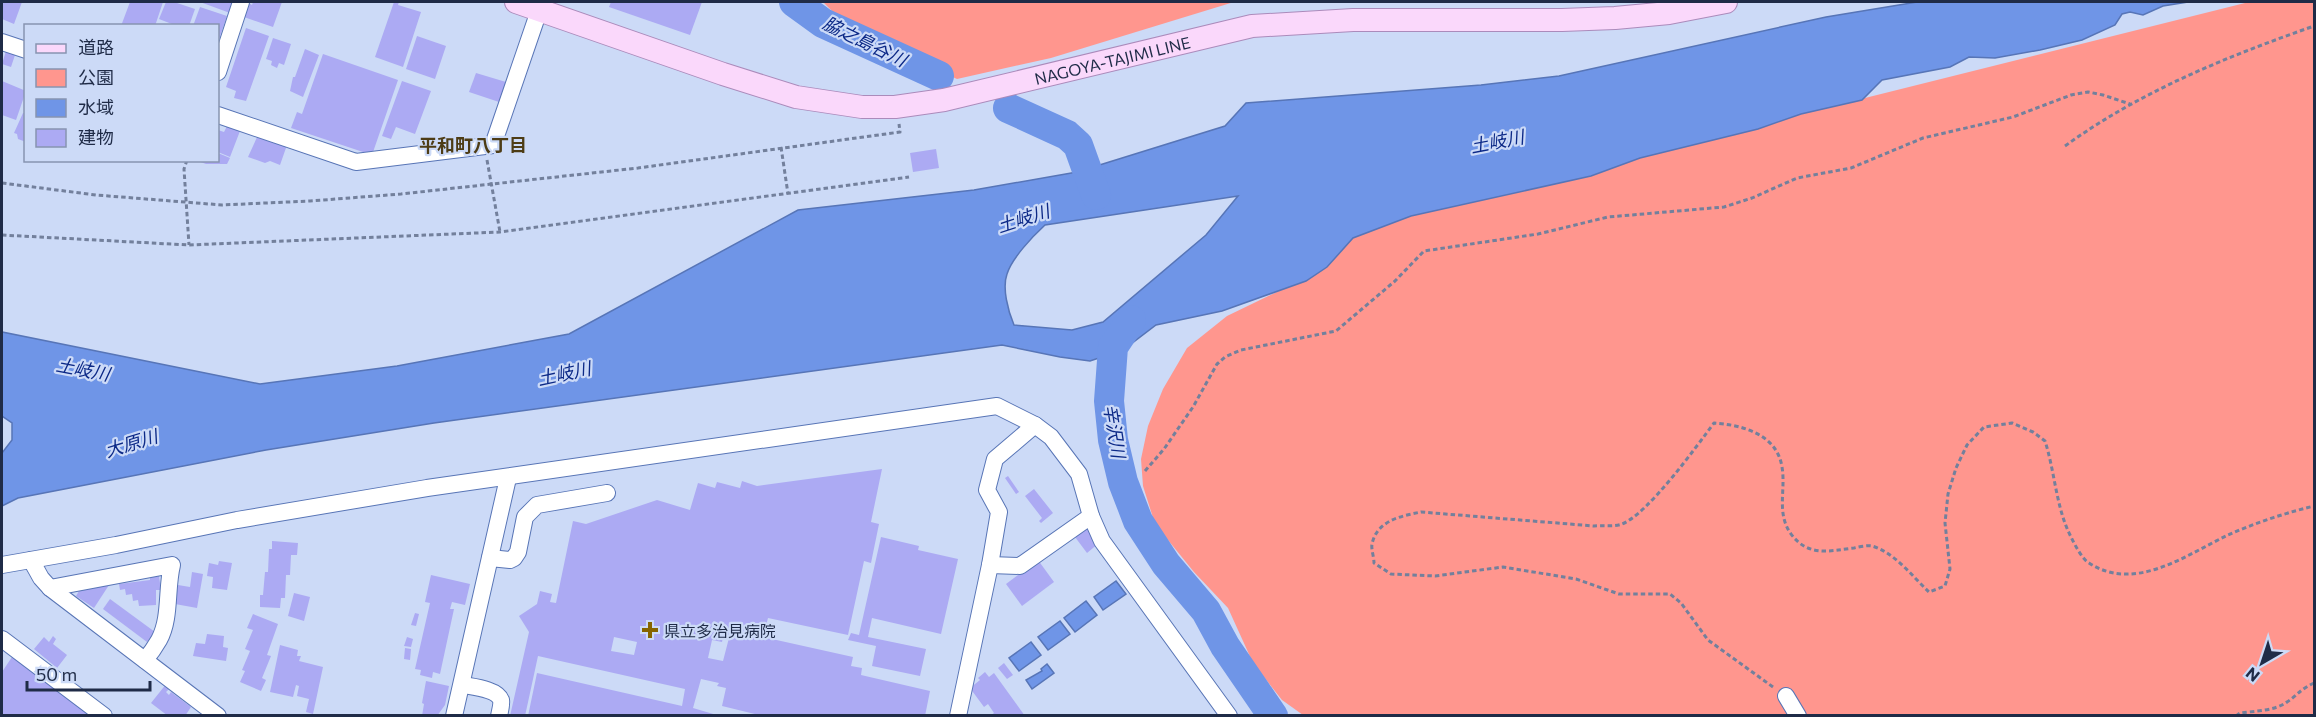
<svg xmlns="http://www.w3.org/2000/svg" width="2316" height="717" font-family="Commissioner,'Noto Sans JP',sans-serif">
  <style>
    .green { fill: #ff968e }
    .water { fill: #6f95e7; stroke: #5775b7; stroke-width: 1.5; fill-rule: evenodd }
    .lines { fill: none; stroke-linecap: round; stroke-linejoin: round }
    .river { stroke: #6f95e7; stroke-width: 30 }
    .building { fill: #acaaf3; fill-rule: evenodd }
    .minor-casing { stroke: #5875b6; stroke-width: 18 }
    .major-casing { stroke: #ab8bbb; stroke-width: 24 }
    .path { stroke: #73809c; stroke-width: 3; stroke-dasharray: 4.5 3; stroke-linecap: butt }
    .minor { stroke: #fff; stroke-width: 16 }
    .major { stroke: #fad8fb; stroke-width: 22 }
    .poi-dot { fill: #866400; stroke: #ccdaf7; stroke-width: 2 }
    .labels { text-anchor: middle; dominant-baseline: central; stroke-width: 4.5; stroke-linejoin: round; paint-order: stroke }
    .street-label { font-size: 16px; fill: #1f2b47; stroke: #ccdaf7 }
    .poi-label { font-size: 16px; fill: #1f2b47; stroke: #ccdaf7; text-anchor: start }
    .water-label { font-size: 18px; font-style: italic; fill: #0c2987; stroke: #ccdaf7 }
    .neighbourhood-label { font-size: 18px; font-weight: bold; fill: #4d3c15; stroke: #ccdaf7 }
  </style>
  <rect width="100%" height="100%" fill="#ccdaf7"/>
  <g class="green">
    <polygon points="823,2 1234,2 1051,58 957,79 854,33"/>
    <polygon points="2249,2 2314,2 2314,715 1303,715 1282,700 1253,663 1228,608 1194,572 1155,524 1143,486 1141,459 1148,426 1163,389 1187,348 1227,316 1281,290 1306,281 1327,267 1353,238 1411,216 1591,176 1640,158 1758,129 1801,114"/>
  </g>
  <g class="water">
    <path d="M1917 2H2188L2163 6 2143 15 2130 12 2122 14 2115 25 2082 40 2040 50 1995 58 1969 57 1950 67 1882 80 1862 100 1801 114 1758 129 1640 158 1591 176 1411 216 1353 238 1327 267 1306 281 1222 311 1156 325 1123 350 1090 361 1060 357 1002 345 434 423 266 450 18 498 2 506V453L12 440V423L2 416V332L260 384 397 366 569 334 798 210 974 190 1077 172 1225 126 1246 103 1481 85 1559 76 1826 17ZM1238 196 1206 235 1103 322 1072 330 1014 325C1008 311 1002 288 1007 274 1012 258 1033 236 1045 225Z"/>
    <polygon points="1116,581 1126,594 1103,610 1094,597"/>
    <polygon points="1086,601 1097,615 1075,632 1064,618"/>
    <polygon points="1060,621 1070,634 1048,650 1038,637"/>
    <polygon points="1031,642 1041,655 1019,671 1009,658"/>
    <polygon points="1047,664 1054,673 1032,689 1026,680 1042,671 1041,669"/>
  </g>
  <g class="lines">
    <g class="river">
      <polyline points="794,2 823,23 939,76"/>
      <polyline points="1008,108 1067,135 1078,145 1096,195"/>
      <polyline points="1131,320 1113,347 1109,401 1113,440 1123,482 1138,521 1166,564 1206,611 1225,646 1273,716"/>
    </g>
  </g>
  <g class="building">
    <polygon points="2,2 22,2 14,24 2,19"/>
    <polygon points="130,2 163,2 155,26 121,26"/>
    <polygon points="166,2 174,2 195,9 189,26 177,26 159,19"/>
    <polygon points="200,2 235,2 230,13"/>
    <polygon points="253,2 282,2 273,27 244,17 249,3 252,5"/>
    <polygon points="394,2 399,2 398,5 421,12 403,67 375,57"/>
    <polygon points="611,2 702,2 690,35 609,7"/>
    <polygon points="200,7 227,16 218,42 218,26 193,26"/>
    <polygon points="246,28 269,36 246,101 234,98 236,91 226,87"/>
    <polygon points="417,36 446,46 435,79 406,69"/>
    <polygon points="273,38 291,44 284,65 279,63 277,68 271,65 272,61 266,59"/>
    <polygon points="305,49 319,55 303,97 290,91 293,77 295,77"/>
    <polygon points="6,51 15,55 11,67 2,64"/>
    <polygon points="323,54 398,80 372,155 291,128 297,112 302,114"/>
    <polygon points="476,73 506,82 499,102 469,92"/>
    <polygon points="2,81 26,91 16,120 2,115"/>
    <polygon points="402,81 431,91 415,134 396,127 391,139 382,136"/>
    <polygon points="23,113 26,113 26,142 18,139 17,134 14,133"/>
    <polygon points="227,126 240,131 230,157 218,152 218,130 224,132"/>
    <polygon points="258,135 287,145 280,165 270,161 265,163 248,157"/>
    <polygon points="936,149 939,168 913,172 910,153"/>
    <polygon points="218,153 230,158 227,164 206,164 198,161 218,160"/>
    <path d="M882 469 871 522 879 524 871 563 864 561 848 635 768 618 763 637 853 657 851 666 862 668 861 675 930 691 925 716H763L722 706 726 688 717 686 719 683 701 679 693 708 720 716H528L537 673 682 706 685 689 538 656 525 716H510L529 632 519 616 537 604 540 591 552 594 550 602 556 603 573 521 586 524 657 500 690 510 698 483 715 488 717 482 740 488 742 481 757 486ZM614 637 637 642 634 655 611 651ZM723 637 729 638 723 661 708 658 712 640 722 642Z"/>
    <polygon points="1008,476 1019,492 1016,494 1005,478"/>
    <polygon points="1034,489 1053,513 1041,523 1039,521 1042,518 1025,496"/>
    <polygon points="1087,528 1099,543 1087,553 1075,537"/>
    <polygon points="881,537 919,546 918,550 958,559 941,634 872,618 868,637 926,649 920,676 872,666 876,646 848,640 851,633 859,635"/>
    <polygon points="272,541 298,543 297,555 291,555 290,575 286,575 285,598 281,598 280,608 260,607 260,595 263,595 265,572 268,572 269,549 272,549"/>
    <polygon points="1038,560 1054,582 1022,606 1006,584"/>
    <polygon points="219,561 232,563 227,590 212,588 213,577 207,576 209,563 218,565"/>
    <polygon points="192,572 203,574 197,608 175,604 178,585 190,587"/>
    <polygon points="431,575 470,584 465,605 452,602 450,609 454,609 440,674 433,672 432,678 420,675 421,670 415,669 430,603 425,602"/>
    <polygon points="159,576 161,590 156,590 156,605 139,606 138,600 133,601 132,594 126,595 125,589 120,590 119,584 150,580 150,577"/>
    <polygon points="109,585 94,608 76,596 79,591"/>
    <polygon points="294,593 310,597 304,621 288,616"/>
    <polygon points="110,599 155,632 147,642 103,609"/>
    <polygon points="415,613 419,614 416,626 411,625"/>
    <polygon points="253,614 278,624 267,655 271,656 262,678 266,680 261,691 240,682 245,671 242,670 250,651 245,649 253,630 247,628"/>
    <polygon points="207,634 224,636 223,647 228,648 226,661 193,656 196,643 205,644"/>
    <polygon points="53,636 56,639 53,644 67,655 57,668 34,649 44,637 49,642"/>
    <polygon points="407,637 413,639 411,647 404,646"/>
    <polygon points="280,645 298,650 297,656 301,656 299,661 323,667 313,714 306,712 309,699 297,696 299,686 296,685 293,697 270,692"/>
    <polygon points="405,648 411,649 410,660 404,659"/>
    <polygon points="12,657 88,713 86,716 2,716 2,672"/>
    <polygon points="1004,663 1013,675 1007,679 998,668"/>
    <polygon points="985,672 989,677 994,673 1025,716 990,716 994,713 988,704 984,707 970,688 980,680 978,678"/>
    <polygon points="426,681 449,686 445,705 437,716 422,716 424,704 422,703"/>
    <polygon points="167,683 171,687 166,692 169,695 171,692 191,707 185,716 168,716 151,703"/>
  </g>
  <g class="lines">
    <defs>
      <g id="minor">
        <polyline points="2,42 26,50"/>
        <polyline points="218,72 241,2"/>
        <polyline points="218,115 356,162 493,145 542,2"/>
        <polyline points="490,558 510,560 514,558 518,552 525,517 537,505 607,493"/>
        <polyline points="31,560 41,578 50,588 218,716"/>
        <polyline points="2,565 116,545 237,520 427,488 997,406 1035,425 1051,437 1079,474 1091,516 1102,541 1229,716"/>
        <polyline points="990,565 1020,566 1091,516"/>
        <path d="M50 588 172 565C166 589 171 618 159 640 155 647 150 654 145 660"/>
        <polyline points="2,639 104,716"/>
        <path d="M463 685C473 687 497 689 501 700 502 704 500 711 499 716"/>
        <polyline points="1786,696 1798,716"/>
        <polyline points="454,716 508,478"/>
        <polyline points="958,716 990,565 999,512 987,490 995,459 1035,425"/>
      </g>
      <g id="major">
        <path id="s1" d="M516 2 723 74 796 97 862 107H895L944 100 1252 26 1353 20H1562L1615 18 1669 13 1726 2"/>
      </g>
    </defs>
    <use href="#minor" class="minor-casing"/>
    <use href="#major" class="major-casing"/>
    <g class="path">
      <path d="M2065 146C2141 91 2226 57 2314 26"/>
      <polyline points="781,147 788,194"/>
      <polyline points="187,160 184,169 189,245"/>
      <polyline points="487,160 500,232"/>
      <polyline points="2,183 96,195 222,205 310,201 401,194 638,168 900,132 899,124"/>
      <polyline points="2,235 189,245 500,232 909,177"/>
      <polyline points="1145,471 1164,449 1193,407 1217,364 1225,357 1241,350 1336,331 1395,281 1424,251 1538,234 1608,217 1724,207 1752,198 1797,178 1851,168 1923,138 2013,117 2071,95 2088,92 2103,95 2130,104"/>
      <path d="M1773 687 1708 640 1681 603 1670 594H1619L1576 579 1503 567 1435 576 1391 574 1374 563C1374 557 1371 549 1372 544 1377 520 1402 516 1421 512L1594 526C1602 525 1614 527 1622 524 1648 514 1696 447 1714 423 1742 425 1777 434 1782 467 1786 490 1776 513 1791 534 1808 557 1829 551 1854 548 1859 547 1866 545 1872 546 1894 552 1913 577 1929 592L1945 586 1950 569 1945 523 1948 494 1956 468 1967 445 1984 427 2012 423 2033 432 2045 441C2055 472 2056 508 2071 537 2075 545 2082 559 2089 563 2135 593 2186 555 2228 535 2255 523 2285 513 2314 506"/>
      <path d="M2236 716 2240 713C2254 711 2275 711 2287 702 2299 694 2299 690 2314 683"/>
    </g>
    <use href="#minor" class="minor"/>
    <use href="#major" class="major"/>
  </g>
  <path class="poi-dot" d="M647 621h6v6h6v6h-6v6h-6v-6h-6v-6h6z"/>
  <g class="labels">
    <g class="street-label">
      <text stroke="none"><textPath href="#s1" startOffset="618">NAGOYA-TAJIMI LINE</textPath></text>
    </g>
    <g class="poi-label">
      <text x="664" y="630">県立多治見病院</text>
    </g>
    <g class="water-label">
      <text transform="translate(865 41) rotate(26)">脇之島谷川</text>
      <text transform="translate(1497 141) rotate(-11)">土岐川</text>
      <text transform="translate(1023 218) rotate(-18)">土岐川</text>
      <text transform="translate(83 369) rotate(11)">土岐川</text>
      <text transform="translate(564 373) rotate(-12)">土岐川</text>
      <text transform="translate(1115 431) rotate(81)">辛沢川</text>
      <text transform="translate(131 443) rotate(-17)">大原川</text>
    </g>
    <g class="neighbourhood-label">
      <text x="473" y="145">平和町八丁目</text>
    </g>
  </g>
  <rect width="2316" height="717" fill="none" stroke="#1f2b47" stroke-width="6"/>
  <rect x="24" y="24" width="195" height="138" fill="#ccdaf7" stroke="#8794b1" stroke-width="1.5"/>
  <rect x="36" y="44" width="30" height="9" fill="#fad8fb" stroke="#8794b1" stroke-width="1.5"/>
  <text x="78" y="54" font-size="18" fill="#1f2b47">道路</text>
  <rect x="36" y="69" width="30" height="18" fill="#ff968e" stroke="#8794b1" stroke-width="1.5"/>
  <text x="78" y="84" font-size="18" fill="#1f2b47">公園</text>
  <rect x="36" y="99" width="30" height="18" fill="#6f95e7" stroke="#8794b1" stroke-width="1.5"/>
  <text x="78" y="114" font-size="18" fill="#1f2b47">水域</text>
  <rect x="36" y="129" width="30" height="18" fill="#acaaf3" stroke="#8794b1" stroke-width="1.5"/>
  <text x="78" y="144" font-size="18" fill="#1f2b47">建物</text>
  <g transform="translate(2262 663) rotate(219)" stroke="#ccdaf7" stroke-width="4.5" paint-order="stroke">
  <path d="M0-4.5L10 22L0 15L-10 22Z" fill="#1f2b47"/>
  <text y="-9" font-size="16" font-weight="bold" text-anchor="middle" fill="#1f2b47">N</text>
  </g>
  <path d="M27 681v9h123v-9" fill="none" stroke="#1f2b47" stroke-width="3"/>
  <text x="36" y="681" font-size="18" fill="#1f2b47" stroke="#ccdaf7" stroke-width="4.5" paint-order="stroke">50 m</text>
</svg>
